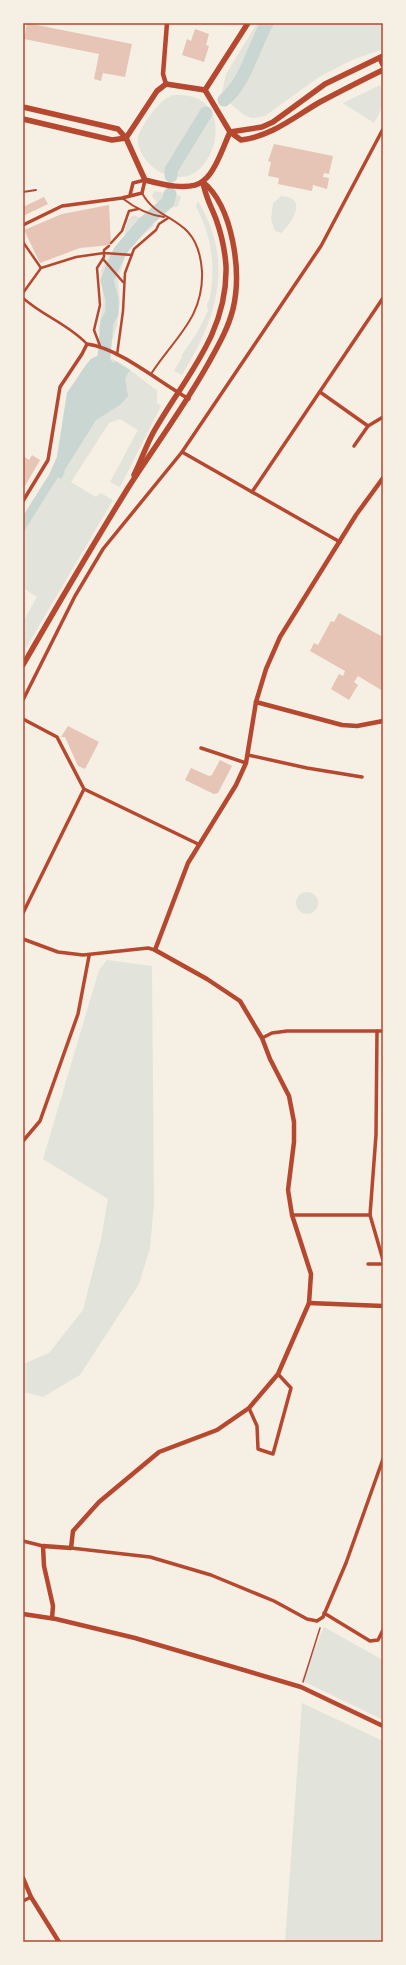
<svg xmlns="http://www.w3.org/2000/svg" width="406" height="1965" font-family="'Exo 2',sans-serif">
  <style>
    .green { fill: #e2e4dc }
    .water { fill: #c9d6d2 }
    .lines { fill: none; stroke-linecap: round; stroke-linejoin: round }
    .river { stroke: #c9d6d2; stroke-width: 13 }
    .building { fill: #e6c5b7 }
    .path { stroke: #b5482f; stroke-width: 1.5 }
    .service { stroke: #b5482f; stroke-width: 2 }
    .pedestrian { stroke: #b5482f; stroke-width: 2.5 }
    .minor { stroke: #b5482f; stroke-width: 3.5 }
    .tertiary { stroke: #b5482f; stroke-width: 4.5 }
    .primary { stroke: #b5482f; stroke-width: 5.5 }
    .neatline { fill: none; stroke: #b5482f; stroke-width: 1.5 }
  </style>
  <rect width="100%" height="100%" fill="#f6efe4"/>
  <g class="green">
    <polygon points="257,23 383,23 383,49 352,60 319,77 265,116 252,118 244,115 232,105 222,92 226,74"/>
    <path d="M380 85C387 99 381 111 374 123L343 103Z"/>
    <path d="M178 95C241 94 215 188 173 176 166 174 161 174 154 168 145 161 137 150 138 137 140 127 160 100 169 97 172 95 175 95 178 95Z"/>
    <path d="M154 191 181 196 178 206C169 210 157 205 152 196Z"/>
    <path d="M281 196C309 197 292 223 281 233L275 231 271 219 273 203Z"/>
    <path d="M198 201C235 263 217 318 182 375L174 371 182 357 181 356 197 333 208 311 207 307C207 302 210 300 210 296 216 262 211 236 196 206Z"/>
    <polygon points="134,215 155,225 130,246 125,258 118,280 120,302 117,326 112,341 98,332 103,304 101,270 107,258 125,235 127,220"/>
    <path d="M99 355C118 356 141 380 157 390V403L161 406 120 487 110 482 138 430 120 419 109 423 71 482 96 497 101 493 113 500 23 653V622L37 597 23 588V516L49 475 57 457 67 393 86 365 91 359Z"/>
    <circle cx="307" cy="903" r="11"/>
    <polygon points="107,960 152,966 154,1204 150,1248 139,1284 80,1375 43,1397 23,1392 23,1364 49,1353 83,1310 101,1239 108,1199 43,1159 99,970"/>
    <polygon points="324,1627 383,1660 383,1720 301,1680"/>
    <polygon points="302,1703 383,1741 383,1942 285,1942"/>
  </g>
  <polygon class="water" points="99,355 106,356 114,363 115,361 130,370 125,378 128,396 120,405 96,420 64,471 65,472 61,479 58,477 23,533 23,516 49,475 57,457 67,393 86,365 91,359"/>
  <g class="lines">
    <g class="river">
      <path d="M224 100C245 84 254 46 267 23"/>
      <polyline points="171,176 171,170 206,113"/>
      <polyline points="97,372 104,357 107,322 112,313 112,299 107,280 120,251 144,223 168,202 170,194"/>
    </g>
  </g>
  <g class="building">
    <polygon points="27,23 132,44 125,77 103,73 101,81 94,79 99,54 24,39"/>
    <polygon points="195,29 209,34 206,45 209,46 204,62 182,55 187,39 191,41"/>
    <polygon points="274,144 333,156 329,174 324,173 323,177 329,178 327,189 313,185 312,191 278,184 279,178 268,176 271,162 268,161"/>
    <polygon points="44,197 48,204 23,216 23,207"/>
    <polygon points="109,205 111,245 80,248 40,263 24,230 62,214"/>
    <polygon points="32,455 40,460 25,486 23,484 23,456 29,460"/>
    <polygon points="339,613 383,637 383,691 358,676 354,682 358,685 349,700 331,689 339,674 343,676 345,671 310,651 314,643 318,645 331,621 334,622"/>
    <polygon points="68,726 99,742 85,769 78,766 65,737 61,737"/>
    <polygon points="220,760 232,766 218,793 214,794 185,780 191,768 209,776 212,775"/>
  </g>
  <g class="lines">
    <polyline class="path" points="303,1682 320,1628"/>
    <g class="service">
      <polyline points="23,192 36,190"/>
      <path d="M142 193C154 215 173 216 188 232 198 243 201 257 202 271 204 318 174 338 151 374"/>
      <path d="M122 198C135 208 148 215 164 217"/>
    </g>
    <g class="pedestrian">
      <polyline points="23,242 41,268"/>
      <polyline points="111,243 122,231 129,211 138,209"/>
      <polyline points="109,246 104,250 104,253 132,255"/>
      <polyline points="103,259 123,282"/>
      <polyline points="23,293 41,268 76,257 104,253 104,257 97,268 100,305 94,330 100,346"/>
      <path d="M23 298C43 316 68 324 87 344"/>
      <polyline points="117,355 123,311 125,273 134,249 156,230 159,224 168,218"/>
    </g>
    <g class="minor">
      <polyline points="23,225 62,206 122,198 142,193 145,180 133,183 130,195"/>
      <polyline points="320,392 368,426 383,417"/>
      <polyline points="354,446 368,426"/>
      <polyline points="182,452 340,542"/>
      <polyline points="252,492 383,298"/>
      <path d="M23 501 48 460 60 387 82 354 87 344C119 348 159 382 189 399"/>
      <polyline points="23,700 75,596 103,549 182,452 321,246 383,129"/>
      <polyline points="23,719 57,737 84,789 198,844"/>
      <polyline points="201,748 246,763"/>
      <polyline points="248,755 307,768 362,777"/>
      <polyline points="23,913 84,789"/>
      <polyline points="23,939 58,952 83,955 148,948 155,950"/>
      <polyline points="377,1031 376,1135 370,1215 383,1260"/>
      <polyline points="262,1038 272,1033 287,1031 383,1031"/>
      <polyline points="23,1141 40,1121 78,1014 89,956"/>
      <polyline points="292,1215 370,1215"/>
      <polyline points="368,1264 383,1264"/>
      <polyline points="249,1408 257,1426 258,1449 273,1454 291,1388 278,1374"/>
      <polyline points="23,1541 43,1546"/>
      <polyline points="71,1548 150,1557 211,1575 274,1601 307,1619 317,1621 323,1617 346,1563 383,1459"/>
      <polyline points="324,1613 370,1641 378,1640 383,1630"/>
      <polyline points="23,1901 31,1897"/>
    </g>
    <g class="tertiary">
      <polyline points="166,84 163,74 167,23"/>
      <polyline points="256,702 342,725 357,726 383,721"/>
      <polyline points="309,1303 383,1306"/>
      <polyline points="23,1614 56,1619 135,1638 301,1687 383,1726"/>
      <polyline points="52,1618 53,1606 44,1566 43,1546 71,1548 73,1531 99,1502 159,1452 217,1430 249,1408 278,1374 309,1303 311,1274 292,1215 288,1190 294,1142 294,1122 289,1096 270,1059 262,1038 240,1001 207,979 155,950 188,863 236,785 246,763 256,702 266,669 280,637 356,515 383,478"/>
      <polyline points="23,1878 31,1897 59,1942"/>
    </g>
    <g class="primary">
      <polyline points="380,58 383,65"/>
      <path d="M205 90 230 132 241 140C272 136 294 117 320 102 341 91 362 80 383 70"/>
      <polyline points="205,90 248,23"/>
      <path d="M23 107 118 129 126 138 145 180C160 184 190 192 203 181 215 173 224 145 230 132"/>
      <polyline points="23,119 112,140 126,138"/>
      <polyline points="230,132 262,127 273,122 325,84 383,56"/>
      <polyline points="126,138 157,91 166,84 205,90"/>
      <path d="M134 475C141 461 146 446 153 433 184 378 228 334 226 266 225 251 221 233 216 219 211 206 205 196 203 182"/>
      <path d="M23 665C57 606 92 546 128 488 155 446 184 407 208 364 218 346 228 329 233 309 242 272 233 207 203 182"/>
    </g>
  </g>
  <rect width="406" height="1965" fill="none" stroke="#f6efe4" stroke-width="48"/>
  <rect x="24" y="24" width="358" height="1917" class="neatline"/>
</svg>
